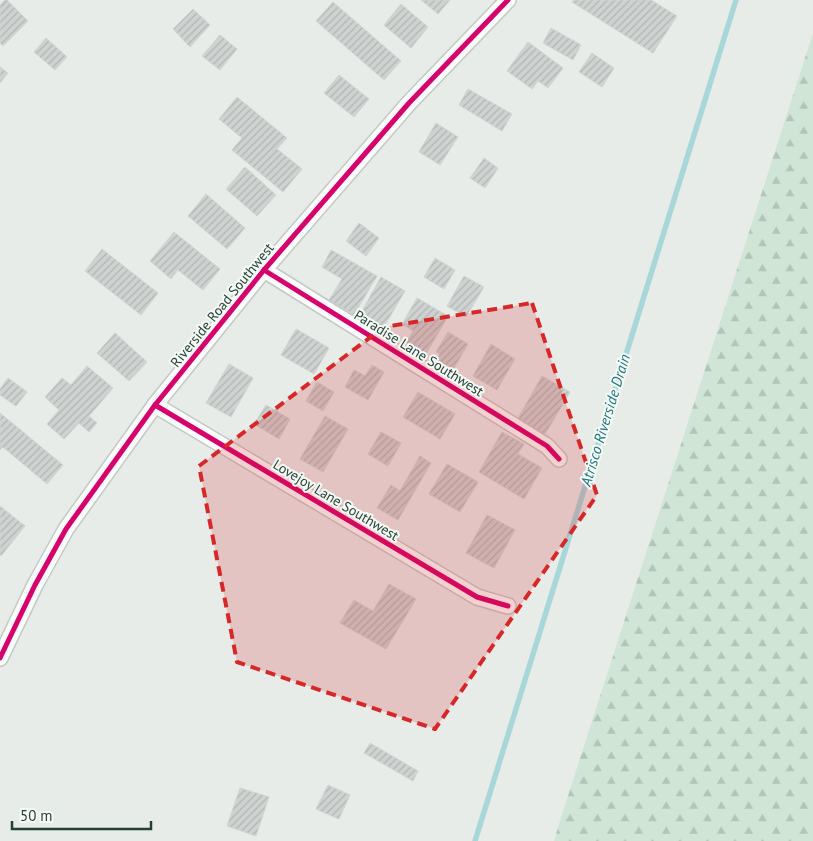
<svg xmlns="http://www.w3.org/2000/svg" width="813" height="841" font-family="'PT Sans',sans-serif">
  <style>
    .forest { fill: url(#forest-firs) }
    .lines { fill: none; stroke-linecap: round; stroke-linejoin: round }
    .stream { stroke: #a8d7da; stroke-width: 5.5 }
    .building { fill: url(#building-hatch); stroke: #d0d5d2 }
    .minor-casing { stroke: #c4c9c6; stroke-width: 18 }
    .minor { stroke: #fbfcfc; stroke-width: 15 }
    .cycleway-casing { stroke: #f6faf7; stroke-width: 8 }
    .cycleway { stroke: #d6006c; stroke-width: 5 }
    .marked { fill: #d62828; fill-opacity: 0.2; stroke: #d62828; stroke-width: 4; stroke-dasharray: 10 6; stroke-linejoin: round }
    .labels { text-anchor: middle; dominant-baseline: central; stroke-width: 4; stroke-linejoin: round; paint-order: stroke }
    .street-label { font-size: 14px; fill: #234036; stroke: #f6faf7 }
    .water-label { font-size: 15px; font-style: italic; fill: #1c767e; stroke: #f6faf7 }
  </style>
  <defs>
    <pattern id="forest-firs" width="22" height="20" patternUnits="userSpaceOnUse" patternTransform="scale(1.25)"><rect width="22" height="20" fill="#d0e5d5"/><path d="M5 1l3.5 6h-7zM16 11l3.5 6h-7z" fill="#b2c6b7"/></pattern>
    <pattern id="building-hatch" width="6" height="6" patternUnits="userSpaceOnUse" patternTransform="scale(1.25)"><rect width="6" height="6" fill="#ced3d1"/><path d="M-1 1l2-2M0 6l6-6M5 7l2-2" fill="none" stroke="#b1b6b4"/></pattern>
  </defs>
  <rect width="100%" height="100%" fill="#e7ece9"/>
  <polygon class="forest" points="813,33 813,841 554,841 559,824"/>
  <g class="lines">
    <polyline class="stream" points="475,841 736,0"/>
  </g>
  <g class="building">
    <polygon points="5,0 7,0 28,21 3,46 0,43 0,5"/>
    <polygon points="421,0 450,0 438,14"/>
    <polygon points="574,0 651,0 677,16 653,53 572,2"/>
    <polygon points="333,2 401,61 384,80 316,21"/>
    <polygon points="401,4 428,27 411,48 384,25"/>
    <polygon points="193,9 210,25 190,47 173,29"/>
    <polygon points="551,28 581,45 573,60 543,43"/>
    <polygon points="220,35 237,49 220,70 202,56"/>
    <polygon points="46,38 67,57 55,70 34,52"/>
    <polygon points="528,42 563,68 548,88 538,81 532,89 507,71"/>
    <polygon points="592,53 614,68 602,87 579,72"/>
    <polygon points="0,67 8,73 0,83"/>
    <polygon points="339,75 369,99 354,117 324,93"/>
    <polygon points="468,89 512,114 502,131 459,105"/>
    <polygon points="237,97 287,138 277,149 302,169 283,192 232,150 242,138 219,119"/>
    <polygon points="436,123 458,137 440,165 419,152"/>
    <polygon points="484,158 498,168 485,188 470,178"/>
    <polygon points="245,167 276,195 257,216 226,189"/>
    <polygon points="206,194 245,228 227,249 188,216"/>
    <polygon points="359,223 379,238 366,256 346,241"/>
    <polygon points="174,232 220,269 203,290 178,270 171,279 150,261"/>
    <polygon points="102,249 158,293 141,315 85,271"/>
    <polygon points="331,250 377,276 354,315 329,300 342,279 322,267"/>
    <polygon points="435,258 455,270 444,289 424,277"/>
    <polygon points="464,276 484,287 466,317 447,306"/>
    <polygon points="381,277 405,291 381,332 358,318"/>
    <polygon points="417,298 448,316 426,354 406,343 413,331 402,324"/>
    <polygon points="296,329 329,348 314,374 281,355"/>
    <polygon points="448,332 468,344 453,370 436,360 440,354 436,352"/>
    <polygon points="115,333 147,362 129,381 97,353"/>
    <polygon points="491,344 515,359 497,390 473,376"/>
    <polygon points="229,364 253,378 231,417 206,403"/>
    <polygon points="372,365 384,372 368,400 345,387 354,370 365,376"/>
    <polygon points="87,366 113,388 89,416 97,423 89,432 79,423 64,439 47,424 59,410 45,397 62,378 71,385"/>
    <polygon points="542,376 570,392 544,436 517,420"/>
    <polygon points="8,378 27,392 16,406 0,395 0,389"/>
    <polygon points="317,382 334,392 323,411 306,401"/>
    <polygon points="418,392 455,414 440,439 403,417"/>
    <polygon points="266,405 290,419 279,439 254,424"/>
    <polygon points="0,413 63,465 47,484 3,447 0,450"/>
    <polygon points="325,416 348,429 323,472 300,459"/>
    <polygon points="381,432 401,443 388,466 368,454"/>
    <polygon points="502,432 524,444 518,454 542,468 524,499 479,472"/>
    <polygon points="420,456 431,463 398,520 377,508 391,485 400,491"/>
    <polygon points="447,464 478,482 460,512 429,494"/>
    <polygon points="0,506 25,526 1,556 0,555"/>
    <polygon points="487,515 515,530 494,568 466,553"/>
    <polygon points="389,584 416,599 386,649 340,623 354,600 373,611"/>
    <polygon points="370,743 418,771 413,781 364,753"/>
    <polygon points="328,785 350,795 339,819 316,809"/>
    <polygon points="240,788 269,797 256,836 227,826"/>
  </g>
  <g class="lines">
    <defs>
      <g id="minor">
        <polyline points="264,270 547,446 559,459"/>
        <polyline points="155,405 477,597 508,606"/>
        <polyline points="0,658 35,585 66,529 155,405 264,270 409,103 508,0"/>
      </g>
    </defs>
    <use href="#minor" class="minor-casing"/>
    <use href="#minor" class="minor"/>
    <defs>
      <g id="cycleway">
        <polyline points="264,270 547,446 559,459"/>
        <polyline points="155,405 477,597 508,606"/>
        <polyline points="0,658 35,585 66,529 155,405 264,270 409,103 508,0"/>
      </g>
    </defs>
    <use href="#cycleway" class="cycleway-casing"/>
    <use href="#cycleway" class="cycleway"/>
  </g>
  <path class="marked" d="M532 303 597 495 435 729 237 662 199 466 384 327Z"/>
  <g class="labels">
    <g class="street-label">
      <text transform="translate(222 305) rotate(-51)">Riverside Road Southwest</text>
      <text transform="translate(419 353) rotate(32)">Paradise Lane Southwest</text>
      <text transform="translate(336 500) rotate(31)">Lovejoy Lane Southwest</text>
    </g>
    <g class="water-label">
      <text transform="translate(605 420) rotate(-73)">Atrisco Riverside Drain</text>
    </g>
  </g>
  <path d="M12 821v8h139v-8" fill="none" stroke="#234036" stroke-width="2.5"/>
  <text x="20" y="821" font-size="15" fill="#234036" stroke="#f6faf7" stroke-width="4" paint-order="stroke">50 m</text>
</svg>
